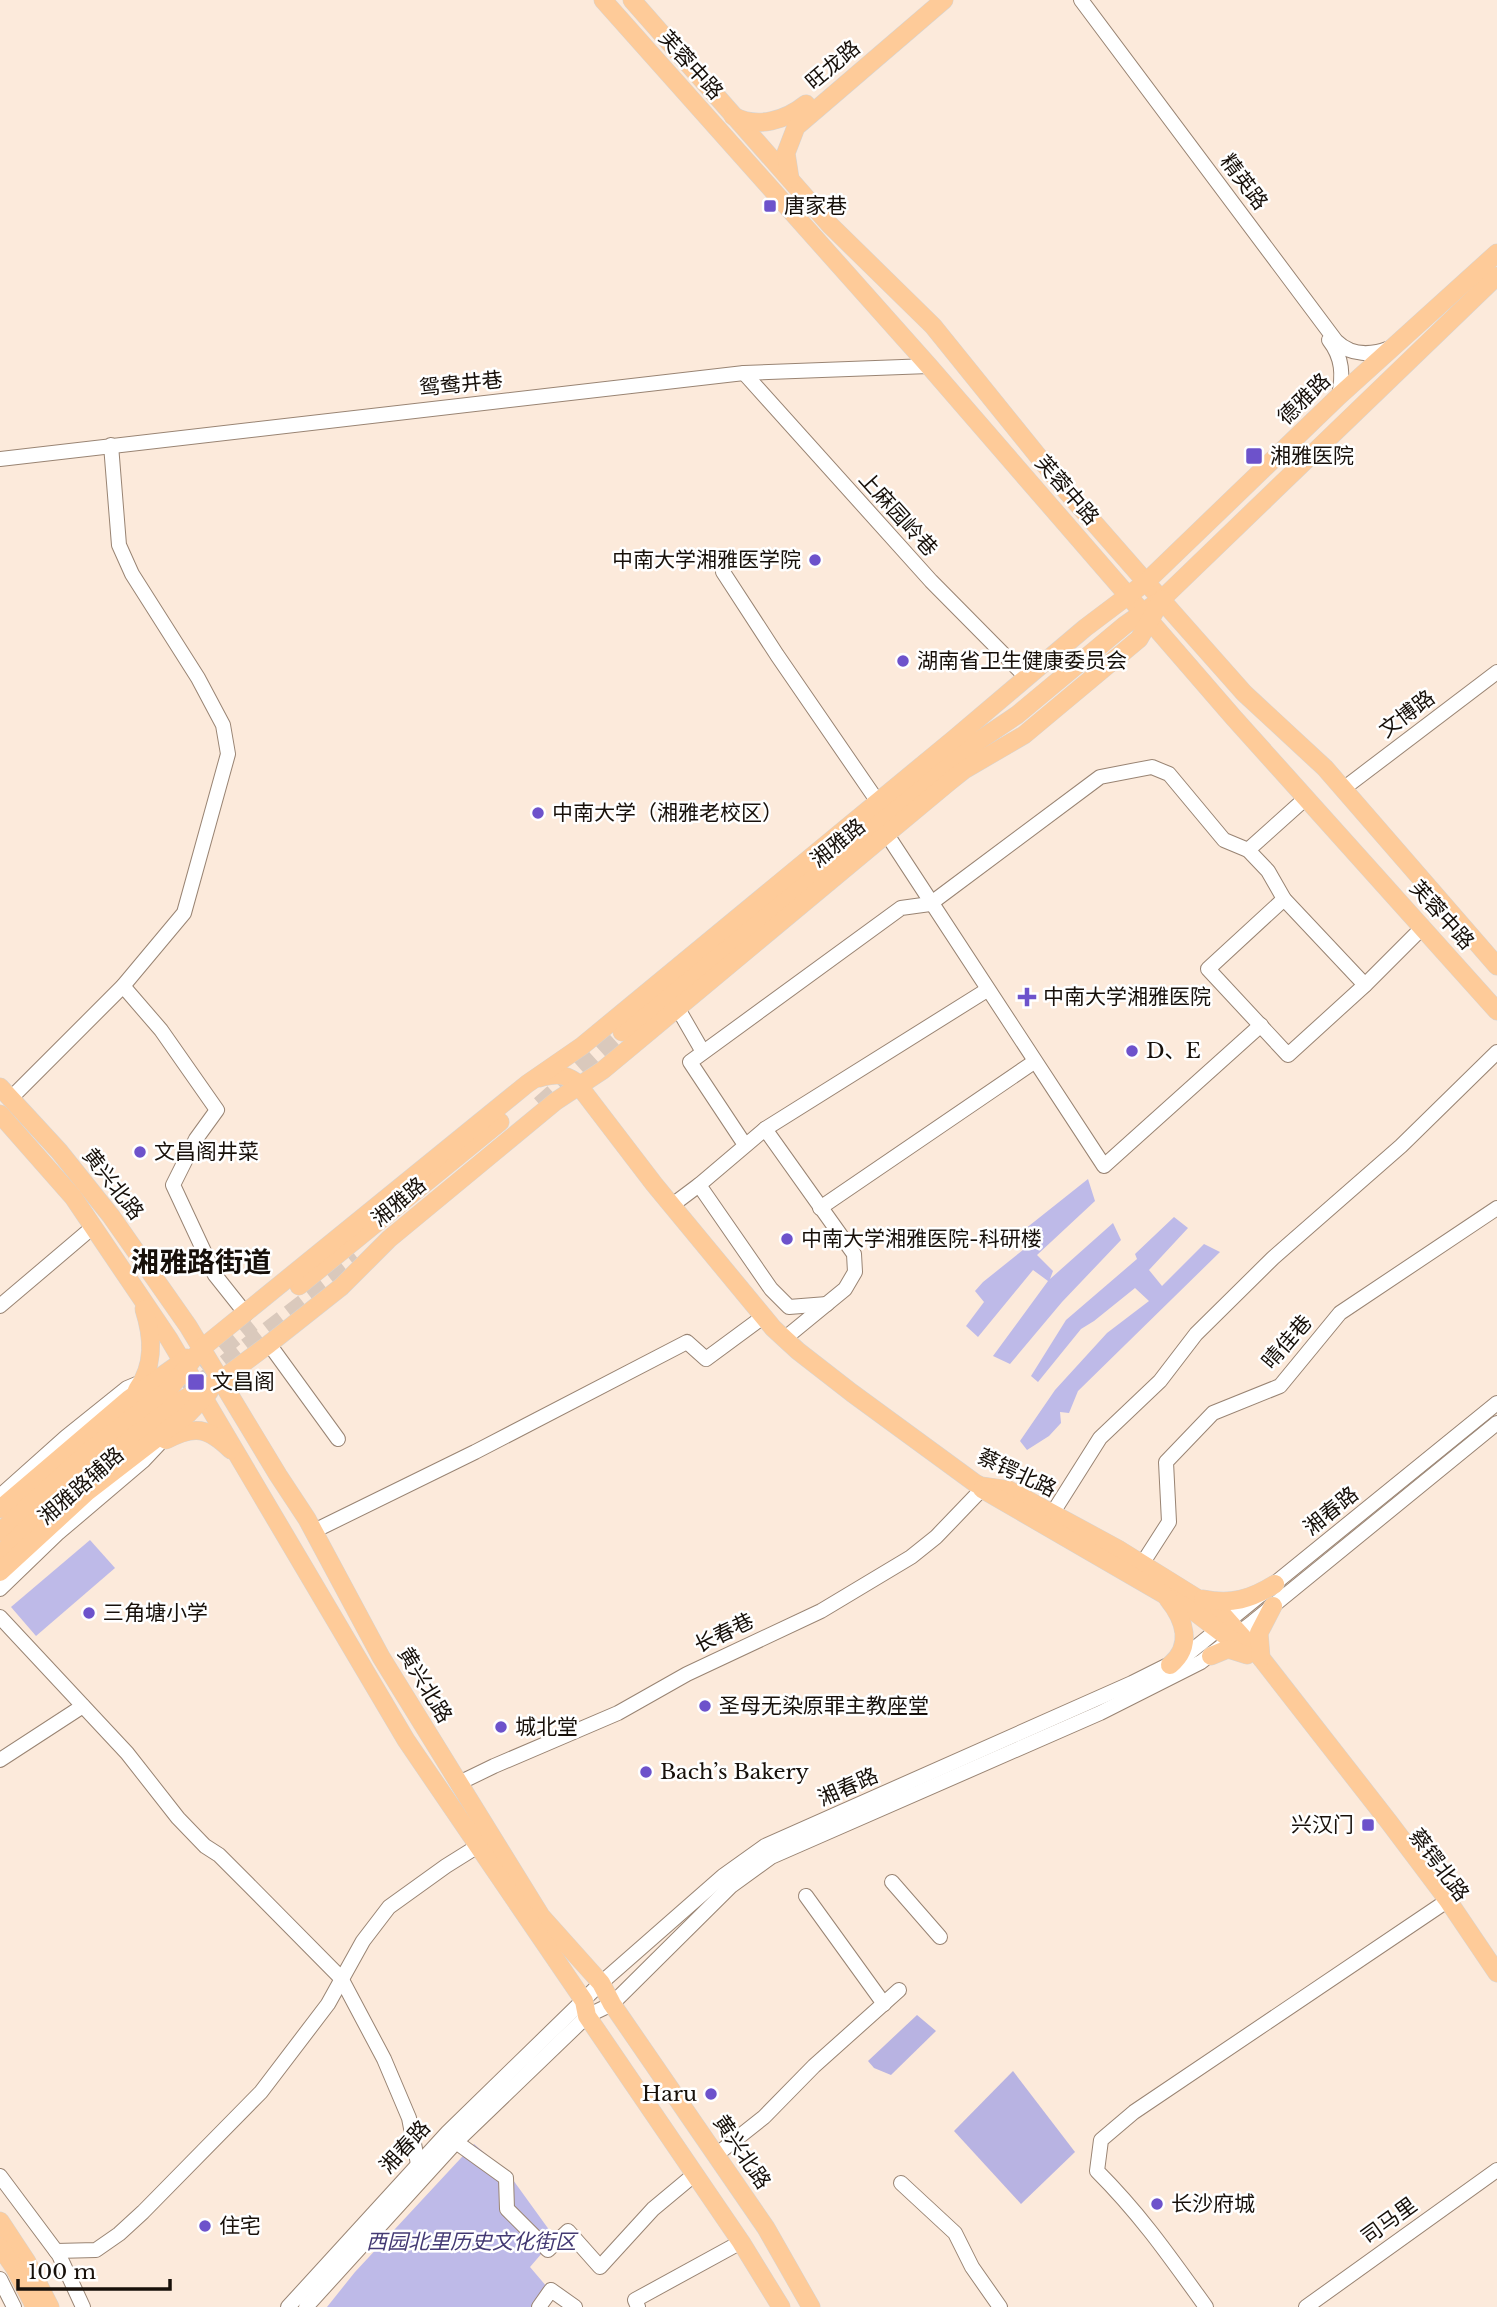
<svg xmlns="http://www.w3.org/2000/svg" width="1497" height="2307" font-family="'Libre Baskerville','Noto Sans SC',serif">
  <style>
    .green { fill: #bebae8 }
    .forest { fill: #b8b3e2 }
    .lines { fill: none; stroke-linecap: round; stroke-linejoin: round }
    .major-tunnel { stroke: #dac9bc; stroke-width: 18; stroke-dasharray: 18 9; stroke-linecap: butt }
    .minor-casing { stroke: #998473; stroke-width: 16 }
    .major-casing { stroke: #d5d4d3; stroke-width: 19 }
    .minor { stroke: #fff; stroke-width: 14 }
    .major { stroke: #fecb99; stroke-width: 18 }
    .poi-dot { fill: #6d52cb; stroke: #fff; stroke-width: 2.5 }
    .labels { text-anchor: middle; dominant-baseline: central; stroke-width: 5; stroke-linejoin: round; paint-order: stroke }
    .street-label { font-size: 21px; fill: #17100a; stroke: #fff }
    .poi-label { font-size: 21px; fill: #17100a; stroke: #fff; text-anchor: start }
    .park-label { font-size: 21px; font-style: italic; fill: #433973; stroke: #fff }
    .district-label { font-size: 28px; font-weight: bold; fill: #17100a; stroke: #fff }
  </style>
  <rect width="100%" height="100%" fill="#fceadb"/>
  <g class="green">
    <polygon points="1088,1179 1095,1201 1037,1255 1053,1271 1050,1279 1113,1223 1121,1240 1062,1302 1010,1364 993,1356 1048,1281 1033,1270 978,1337 966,1326 984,1302 975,1291 983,1282 1028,1246 1020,1233"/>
    <polygon points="1174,1217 1188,1228 1149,1270 1162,1286 1204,1244 1220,1252 1078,1391 1069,1413 1060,1412 1061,1423 1049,1436 1027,1450 1020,1441 1055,1390 1107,1333 1149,1301 1135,1288 1094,1321 1081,1329 1038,1382 1031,1376 1066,1320 1137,1259 1135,1254"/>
    <polygon points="90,1540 115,1568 36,1636 11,1607"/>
    <polygon points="474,2144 508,2173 555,2238 530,2267 547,2287 531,2307 327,2307 355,2272"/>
  </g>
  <g class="forest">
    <polygon points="917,2015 936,2031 891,2075 874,2068 868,2061"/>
    <polygon points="1013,2071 1075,2152 1021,2204 954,2131"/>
  </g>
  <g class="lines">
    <g class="major-tunnel">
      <polyline points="540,1105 622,1032"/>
      <polyline points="204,1380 359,1260"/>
      <polyline points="179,1383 252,1323"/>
    </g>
    <defs>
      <g id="minor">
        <path d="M1081 0 1336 341C1351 356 1372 355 1390 348"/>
        <path d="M1329 340C1343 358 1343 375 1339 396"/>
        <polyline points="744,373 931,581 1026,677"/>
        <polyline points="0,459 744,373 929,366"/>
        <polyline points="723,572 777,655 878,802"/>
        <polyline points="1343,789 1497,672"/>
        <polyline points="886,833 1104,1166 1261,1025"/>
        <polyline points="1248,850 1306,798"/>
        <polyline points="1284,899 1208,969 1288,1055 1365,985 1423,927"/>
        <polyline points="123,986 161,1030 217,1110 196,1139 173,1185 215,1275 246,1314"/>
        <polyline points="677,1007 703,1052"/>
        <polyline points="11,1098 123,986 184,913 228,754 223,725 198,678 132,574 119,545 111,445"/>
        <polyline points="765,1129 854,1254 855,1272 845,1289 784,1339"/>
        <polyline points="745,1145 690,1062 901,908 930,904 1100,777 1152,767 1169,774 1224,840 1248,850 1268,871 1284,899 1365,985"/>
        <polyline points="699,1185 771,1289 789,1307 827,1304"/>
        <polyline points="671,1206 699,1185 765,1129 987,990"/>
        <polyline points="820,1208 1034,1062"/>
        <polyline points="0,1306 93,1227"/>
        <polyline points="269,1344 338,1439"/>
        <polyline points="0,1496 66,1437 127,1388 146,1380"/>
        <polyline points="1052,1514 1100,1438 1160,1381 1196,1334 1273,1258 1401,1146 1497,1052"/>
        <polyline points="314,1531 475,1452 687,1342 706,1359 763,1317"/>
        <polyline points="1142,1564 1169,1522 1166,1462 1213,1413 1280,1386 1340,1313 1497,1208"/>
        <polyline points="0,1589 57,1534 143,1461 159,1444"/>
        <polyline points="0,1617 127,1753 178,1818 205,1846 219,1855 248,1884 341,1978 384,2059 409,2118 418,2164"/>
        <polyline points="0,1760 83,1706"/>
        <polyline points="459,1783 494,1766 618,1713 687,1674 821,1611 911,1557 936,1537 984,1487"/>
        <polyline points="892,1882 940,1937"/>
        <polyline points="806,1896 884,2004"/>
        <polyline points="456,2142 506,2178 507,2209 548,2250 568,2231 600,2267 653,2209 695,2174"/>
        <polyline points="716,2155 764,2117 814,2066 899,1990"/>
        <polyline points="0,2176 59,2255 83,2307"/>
        <polyline points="901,2183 955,2233 972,2267 1000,2307"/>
        <polyline points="56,2251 96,2250 119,2234 143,2212 261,2092 328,2004 363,1941 389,1907 446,1866 478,1846"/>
        <polyline points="0,2279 14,2307"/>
        <polyline points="288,2307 448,2132 601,1983 723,1876 765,1846 1132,1683 1184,1657 1497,1403"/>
        <polyline points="306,2307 456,2142 587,2016 612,2004 731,1886 771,1857 1100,1713 1201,1662 1253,1622 1497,1423"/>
        <polyline points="539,2307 551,2290 575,2307"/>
        <polyline points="638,2307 635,2300 741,2242"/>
        <path d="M1206 2307C1170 2257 1141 2215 1097 2171L1101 2140 1134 2112 1441 1905"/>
        <polyline points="1306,2307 1497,2170"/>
      </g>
      <g id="major">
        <polyline points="603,0 929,366 1234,718 1497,1011"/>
        <polyline points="632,0 830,225 933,326 1067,492 1174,614 1244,693 1325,768 1497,966"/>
        <path d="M733 116C758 129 786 120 806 104"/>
        <polyline points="790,179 786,153 796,127 944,0"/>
        <polyline points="622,1032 965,750 1017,715 1125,625 1162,599 1497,276"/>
        <path d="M539 1078C553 1074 564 1073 576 1082L654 1184 773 1328 798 1351 852 1393 975 1483 981 1486 1009 1490 1118 1549 1221 1613 1261 1658 1389 1822 1447 1899 1497 1973"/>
        <polyline points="0,1087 59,1151 111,1216 188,1326 278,1475 307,1519 381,1657 541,1916 601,1983 612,2004 766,2228 811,2307"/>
        <polyline points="0,1114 73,1197 169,1339 406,1740 584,2001 587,2016 741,2242 781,2307"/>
        <polyline points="299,1286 500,1122"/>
        <path d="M137 1390C155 1365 153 1337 144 1309"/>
        <path d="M166 1440C194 1425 208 1427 231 1450"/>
        <polyline points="982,1489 1196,1613 1238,1645"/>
        <polyline points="0,1509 129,1399 187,1358"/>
        <polyline points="0,1532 89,1451 169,1389 202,1348 527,1084 582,1046 954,739 1085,628 1146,582 1339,396 1497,253"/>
        <polyline points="0,1554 64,1494 132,1438 180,1401 222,1379 269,1344 341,1287 389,1239 556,1101 603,1070 949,782 964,770 1024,735 1139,639 1162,599"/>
        <polyline points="0,1572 87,1492 188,1414 209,1392"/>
        <path d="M1168 1599C1185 1620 1193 1646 1170 1665"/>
        <path d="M1203 1599C1231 1605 1251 1599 1275 1584"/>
        <polyline points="1211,1656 1228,1649 1247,1655"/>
        <polyline points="1261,1658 1259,1633 1273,1606"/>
        <polyline points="0,2221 27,2262 50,2307"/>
        <polyline points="0,2247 14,2267 35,2307"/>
      </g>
    </defs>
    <use href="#minor" class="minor-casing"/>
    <use href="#major" class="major-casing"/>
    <use href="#minor" class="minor"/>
    <use href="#major" class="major"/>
  </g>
  <g class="poi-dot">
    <rect x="763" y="199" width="14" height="14" rx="3.5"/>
    <rect x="1245" y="447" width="18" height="18" rx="3.5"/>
    <circle cx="815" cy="560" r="7"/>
    <circle cx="903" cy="661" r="7"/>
    <circle cx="538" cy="813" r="7"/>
    <path d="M1023.5 986.5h7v7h7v7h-7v7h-7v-7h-7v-7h7z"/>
    <circle cx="1132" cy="1051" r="7"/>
    <circle cx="140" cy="1152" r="7"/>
    <circle cx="787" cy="1239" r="7"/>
    <rect x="187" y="1373" width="18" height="18" rx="3.5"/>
    <circle cx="89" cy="1613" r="7"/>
    <circle cx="705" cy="1706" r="7"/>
    <circle cx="501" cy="1727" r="7"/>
    <circle cx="646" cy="1772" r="7"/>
    <rect x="1361" y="1818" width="14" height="14" rx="3.5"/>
    <circle cx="711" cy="2094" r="7"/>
    <circle cx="1157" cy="2204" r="7"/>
    <circle cx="205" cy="2226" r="7"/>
  </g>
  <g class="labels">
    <g class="street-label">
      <text transform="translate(691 65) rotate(48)">芙蓉中路</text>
      <text transform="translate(833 65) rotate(-40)">旺龙路</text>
      <text transform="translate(1244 182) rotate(53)">精英路</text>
      <text transform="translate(461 384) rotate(-6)">鸳鸯井巷</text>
      <text transform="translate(1304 399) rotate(-44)">德雅路</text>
      <text transform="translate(1067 490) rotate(49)">芙蓉中路</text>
      <text transform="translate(898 514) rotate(48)">上麻园岭巷</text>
      <text transform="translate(1407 714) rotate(-37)">文博路</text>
      <text transform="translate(838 843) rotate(-39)">湘雅路</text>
      <text transform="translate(1442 915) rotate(48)">芙蓉中路</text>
      <text transform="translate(113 1184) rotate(52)">黄兴北路</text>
      <text transform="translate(399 1202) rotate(-40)">湘雅路</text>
      <text transform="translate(1287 1342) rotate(-49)">晴佳巷</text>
      <text transform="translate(1017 1473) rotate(25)">蔡锷北路</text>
      <text transform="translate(81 1486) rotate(-41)">湘雅路辅路</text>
      <text transform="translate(1331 1511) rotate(-39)">湘春路</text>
      <text transform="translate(724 1633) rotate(-26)">长春巷</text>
      <text transform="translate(425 1685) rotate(59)">黄兴北路</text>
      <text transform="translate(848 1787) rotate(-24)">湘春路</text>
      <text transform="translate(1439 1865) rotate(53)">蔡锷北路</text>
      <text transform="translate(405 2147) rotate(-48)">湘春路</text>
      <text transform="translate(742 2152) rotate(56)">黄兴北路</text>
      <text transform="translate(1389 2221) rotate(-36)">司马里</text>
    </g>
    <g class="poi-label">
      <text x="784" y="206">唐家巷</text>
      <text x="1270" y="456">湘雅医院</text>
      <text x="801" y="560" text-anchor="end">中南大学湘雅医学院</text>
      <text x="917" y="661">湖南省卫生健康委员会</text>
      <text x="552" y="813">中南大学（湘雅老校区）</text>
      <text x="1043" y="997">中南大学湘雅医院</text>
      <text x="1146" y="1051">D、E</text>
      <text x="154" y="1152">文昌阁井菜</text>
      <text x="801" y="1239">中南大学湘雅医院-科研楼</text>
      <text x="212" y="1382">文昌阁</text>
      <text x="103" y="1613">三角塘小学</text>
      <text x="719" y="1706">圣母无染原罪主教座堂</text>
      <text x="515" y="1727">城北堂</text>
      <text x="660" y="1772">Bach’s Bakery</text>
      <text x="1354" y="1825" text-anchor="end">兴汉门</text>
      <text x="697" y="2094" text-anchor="end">Haru</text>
      <text x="1171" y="2204">长沙府城</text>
      <text x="219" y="2226">住宅</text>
    </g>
    <g class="park-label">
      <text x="471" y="2242">西园北里历史文化街区</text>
    </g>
    <g class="district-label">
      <text x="201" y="1262">湘雅路街道</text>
    </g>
  </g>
  <path d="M18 2279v10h152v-10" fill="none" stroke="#17100a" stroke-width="3.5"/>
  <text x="28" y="2279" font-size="21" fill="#17100a" stroke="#ffffff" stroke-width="5" paint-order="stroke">100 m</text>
</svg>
